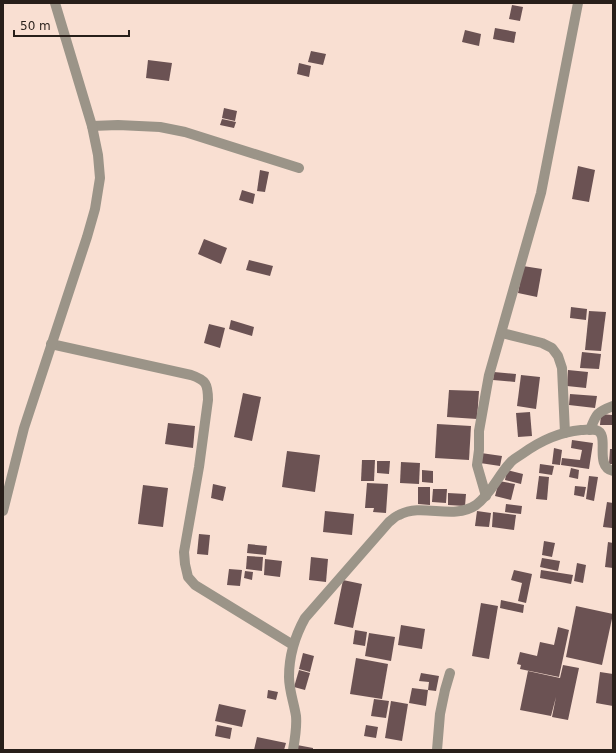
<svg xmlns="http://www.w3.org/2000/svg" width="616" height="753" font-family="'DejaVu Sans',sans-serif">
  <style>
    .building { fill: #6b5253 }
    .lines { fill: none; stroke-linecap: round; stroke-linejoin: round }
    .minor { stroke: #9b9488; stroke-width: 10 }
  </style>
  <rect width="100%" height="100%" fill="#f9dfd2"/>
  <g class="building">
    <polygon points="512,5 523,7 520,21 509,19"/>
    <polygon points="495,28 516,32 514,43 493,39"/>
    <polygon points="465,30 481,34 479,46 462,42"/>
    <polygon points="311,51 326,54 323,65 308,62"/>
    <polygon points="148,60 172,63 169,81 146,78"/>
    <polygon points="299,63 311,66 309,77 297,74"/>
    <polygon points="224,108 237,111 235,121 222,118"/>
    <polygon points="222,119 236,122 234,128 220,125"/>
    <polygon points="578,166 595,170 589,202 572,199"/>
    <polygon points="260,170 269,172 265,192 257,191"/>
    <polygon points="242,190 255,194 253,204 239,200"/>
    <polygon points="204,239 227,248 221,264 198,254"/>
    <polygon points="249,260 273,266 270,276 246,270"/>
    <polygon points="523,266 542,269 537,297 518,293"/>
    <polygon points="571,307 587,309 586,320 570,318"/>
    <polygon points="589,311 606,312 601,351 585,350"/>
    <polygon points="231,320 254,327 252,336 229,329"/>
    <polygon points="209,324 225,328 220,348 204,343"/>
    <polygon points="582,352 601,354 599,369 580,368"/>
    <polygon points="568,370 588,372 586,388 567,386"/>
    <polygon points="494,372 516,374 515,382 493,380"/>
    <polygon points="521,375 540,377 536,409 517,406"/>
    <polygon points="449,390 479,391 477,419 447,417"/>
    <polygon points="243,393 261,397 252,441 234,437"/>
    <polygon points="570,394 597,396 595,408 569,405"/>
    <polygon points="530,412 532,436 518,437 516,413"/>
    <polygon points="601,414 612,415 612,425 600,425"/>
    <polygon points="168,423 195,426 193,448 165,444"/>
    <polygon points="437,424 471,426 469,460 435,458"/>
    <polygon points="572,440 593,443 589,469 561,465 562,458 580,460 582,450 571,448"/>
    <polygon points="554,448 562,450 560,465 552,464"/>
    <polygon points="610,449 613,449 613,464 609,464"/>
    <polygon points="287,451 320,455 315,492 282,487"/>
    <polygon points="481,453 502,456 500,466 480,463"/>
    <polygon points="362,460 375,460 374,481 361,481"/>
    <polygon points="377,461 390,461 389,474 377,473"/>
    <polygon points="401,462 420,463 419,484 400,483"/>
    <polygon points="540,464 554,466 552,475 539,473"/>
    <polygon points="571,468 579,470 578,479 569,477"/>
    <polygon points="422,470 433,471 433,483 422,482"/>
    <polygon points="507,470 523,474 521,484 505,480"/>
    <polygon points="539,476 549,477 547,500 536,499"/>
    <polygon points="589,476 598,477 594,501 586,499"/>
    <polygon points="499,481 515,484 511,500 495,496"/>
    <polygon points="367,483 388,484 386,513 373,512 374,508 365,508"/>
    <polygon points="213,484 226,487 223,501 211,498"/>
    <polygon points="143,485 168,488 163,527 138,524"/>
    <polygon points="575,486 586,487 584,497 574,495"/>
    <polygon points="418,487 430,487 430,505 418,504"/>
    <polygon points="433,489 447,489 446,503 432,502"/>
    <polygon points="448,493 466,494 465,506 448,505"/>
    <polygon points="607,502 613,503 613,521 612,528 603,527"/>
    <polygon points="506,504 522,506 521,514 505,512"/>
    <polygon points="325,511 354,514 352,535 323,532"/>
    <polygon points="477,511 491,513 489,527 475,526"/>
    <polygon points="493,512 516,515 514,530 492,527"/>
    <polygon points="199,534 210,535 208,555 197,554"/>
    <polygon points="544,541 555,543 552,557 542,555"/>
    <polygon points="608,542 613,543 613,568 605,567"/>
    <polygon points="248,544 267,546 266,555 247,553"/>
    <polygon points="247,556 263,557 262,571 246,569"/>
    <polygon points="311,557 328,559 326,582 309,580"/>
    <polygon points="542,558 560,561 558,571 540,567"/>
    <polygon points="265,559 282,561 280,577 264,575"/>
    <polygon points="577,563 586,565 583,583 574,581"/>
    <polygon points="229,569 242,570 240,586 227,585"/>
    <polygon points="514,570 532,574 526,603 518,601 522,583 511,580"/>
    <polygon points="541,570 573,575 571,584 540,578"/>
    <polygon points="245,571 253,572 252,580 244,578"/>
    <polygon points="343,580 362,584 353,628 334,624"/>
    <polygon points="501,600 524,605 523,613 500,608"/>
    <polygon points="481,603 498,606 489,659 472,656"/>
    <polygon points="576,606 613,614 602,665 566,657"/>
    <polygon points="401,625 425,629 422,649 398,645"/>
    <polygon points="558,627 569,630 559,677 520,669 521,665 517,664 520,652 537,656 540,642 554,645"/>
    <polygon points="355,630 367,632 365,646 353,644"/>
    <polygon points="369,633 395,637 391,661 365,656"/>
    <polygon points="303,653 314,656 310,672 299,669"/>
    <polygon points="356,658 388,664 382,699 350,694"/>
    <polygon points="563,665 579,668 568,720 552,717 556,697 551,716 520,710 528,671 560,678"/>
    <polygon points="299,670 310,673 305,690 294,687"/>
    <polygon points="600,672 613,674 613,706 596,703"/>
    <polygon points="421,673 439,676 436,691 428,690 429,682 419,681"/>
    <polygon points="412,688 428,690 426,706 409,703"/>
    <polygon points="268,690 278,692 276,700 267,698"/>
    <polygon points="374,699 389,701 386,718 371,716"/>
    <polygon points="391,701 408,704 402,741 385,738"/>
    <polygon points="219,704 246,710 242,727 215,721"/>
    <polygon points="217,725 232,728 230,739 215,736"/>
    <polygon points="366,725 378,727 376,738 364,736"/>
    <polygon points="257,737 286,743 284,750 254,750"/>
    <polygon points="297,745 313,748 313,750 296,750"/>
  </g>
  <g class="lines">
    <g class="minor">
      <polyline points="92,126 118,125 160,127 185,132 299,168"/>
      <polyline points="502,333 542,343 552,348 558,356 562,368 565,433"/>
      <path d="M51 344 191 375C206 380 208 384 208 400L199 467 184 552 185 564 188 577 195 585 293 645"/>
      <path d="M590 430C596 414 597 412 613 406"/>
      <polyline points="486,496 477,465 479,450 479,431 489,375 541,193 578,3"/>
      <polyline points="3,511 24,428 87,237 95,209 100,178 98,155 92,126 55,3"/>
      <path d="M293 750C295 739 297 727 296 716 294 703 289 690 289 677 289 656 295 636 305 618L389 522C392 520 395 516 399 515 423 502 452 521 476 505 491 494 498 476 510 463 513 459 518 457 522 454 540 441 559 432 581 430 586 430 591 429 596 430 611 434 593 466 613 471"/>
      <polyline points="437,750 440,714 445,690 450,673"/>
    </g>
  </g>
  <rect width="616" height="753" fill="none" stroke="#281f1a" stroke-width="8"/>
  <path d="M14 30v6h115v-6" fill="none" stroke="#281f1a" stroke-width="2"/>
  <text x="20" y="30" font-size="12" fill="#281f1a" stroke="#f9dfd2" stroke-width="3" paint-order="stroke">50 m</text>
</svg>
